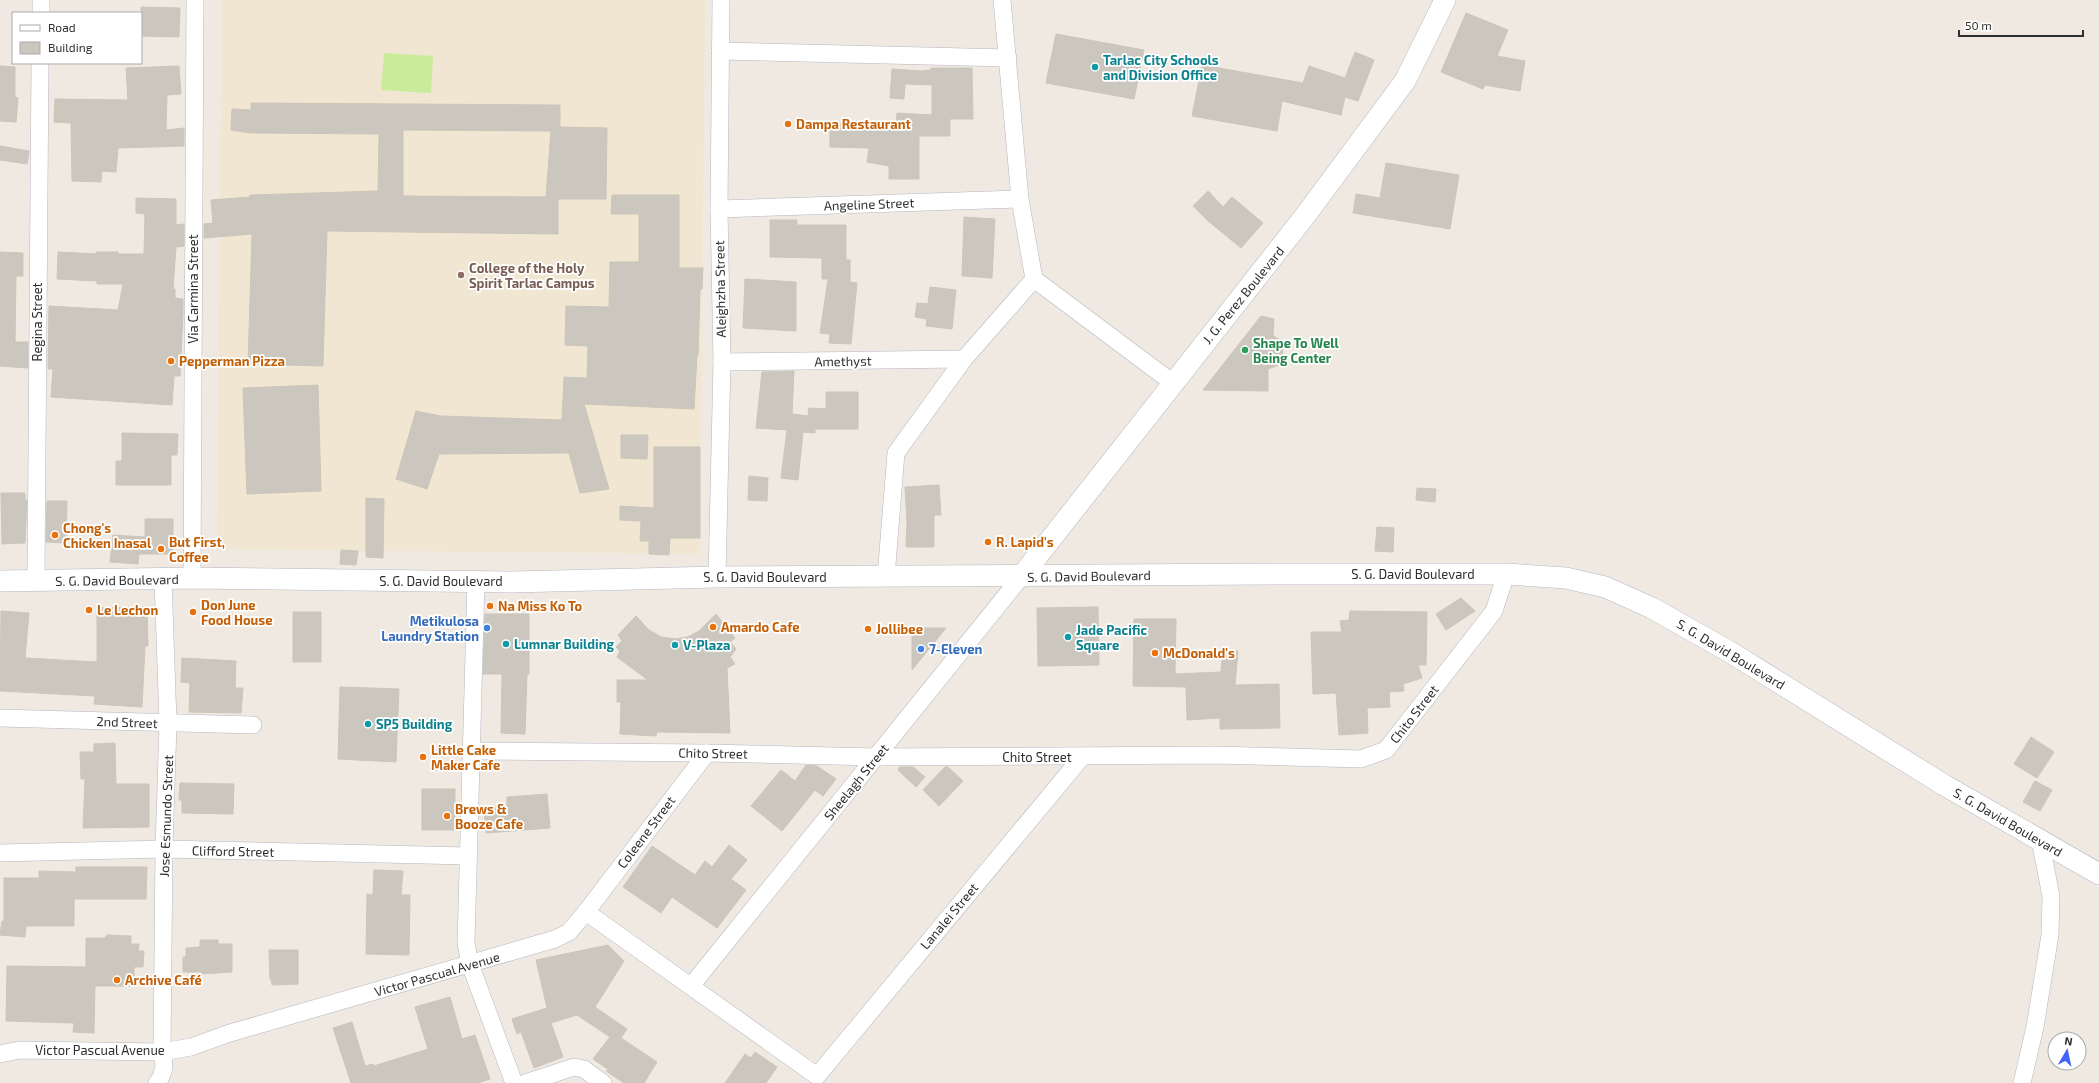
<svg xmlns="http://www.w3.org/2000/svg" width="2099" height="1083" font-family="'Exo 2',sans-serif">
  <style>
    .education { fill: #f0e6d1 }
    .pitch { fill: #c9ec9a }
    .building { fill: #cbc7bf; stroke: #cbc5ba; fill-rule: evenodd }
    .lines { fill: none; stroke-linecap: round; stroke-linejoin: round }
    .minor-casing { stroke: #b4b7c1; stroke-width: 18 }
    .tertiary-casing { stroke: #b4b7c1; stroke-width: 22 }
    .minor { stroke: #fff; stroke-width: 17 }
    .tertiary { stroke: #fff; stroke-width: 21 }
    .culture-dot { fill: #0f9aa8; stroke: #fff; stroke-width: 1.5 }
    .food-dot { fill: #e8710a; stroke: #fff; stroke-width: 1.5 }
    .education-dot { fill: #8d6e63; stroke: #fff; stroke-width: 1.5 }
    .leisure-dot { fill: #2e9e5b; stroke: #fff; stroke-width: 1.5 }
    .shop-dot { fill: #3f7fe0; stroke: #fff; stroke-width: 1.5 }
    .labels { text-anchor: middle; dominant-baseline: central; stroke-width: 3.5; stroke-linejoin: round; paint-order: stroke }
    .culture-label { font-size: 13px; font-weight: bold; fill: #0d838f; stroke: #fff; text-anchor: start }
    .food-label { font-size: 13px; font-weight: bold; fill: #c56008; stroke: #fff; text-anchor: start }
    .street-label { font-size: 13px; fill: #2e2e2e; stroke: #fff }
    .education-label { font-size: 13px; font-weight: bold; fill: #785e54; stroke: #fff; text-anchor: start }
    .leisure-label { font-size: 13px; font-weight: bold; fill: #27864d; stroke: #fff; text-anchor: start }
    .shop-label { font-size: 13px; font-weight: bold; fill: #366cbe; stroke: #fff; text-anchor: end }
  </style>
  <rect width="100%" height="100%" fill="#efe9e1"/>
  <polygon class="education" points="222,0 705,0 699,554 217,549"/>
  <polygon class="pitch" points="384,53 433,56 431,93 381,90"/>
  <g class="building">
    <polygon points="141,7 180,8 179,37 141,36"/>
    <polygon points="1466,13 1508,30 1497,56 1525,61 1520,91 1485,85 1483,89 1441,72"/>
    <polygon points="1056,34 1144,50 1134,99 1046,83"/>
    <polygon points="1355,52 1374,60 1358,101 1345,97 1341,115 1282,101 1277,131 1192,116 1202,65 1303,83 1309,66 1345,78"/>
    <polygon points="0,66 15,67 15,97 18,98 16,122 0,121"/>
    <polygon points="179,66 181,94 167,95 166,130 184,128 184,146 118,148 116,172 102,171 101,182 72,181 71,123 54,122 55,99 128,100 126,68"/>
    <polygon points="931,68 972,68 973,119 950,119 950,136 919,136 919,179 889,179 889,166 867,162 869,148 830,147 830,123 859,123 859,127 896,127 897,113 932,115 932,85 905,84 904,99 890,98 892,69 921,71 931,70"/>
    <path d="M251 103 560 105V127L607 128 606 199H558V234L327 231 323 366 248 364 252 234 204 238V224L213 223 211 200 250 197V195L378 191 379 134 251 133 231 130 232 109 251 110ZM403 130 551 131 546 197 403 196Z"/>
    <polygon points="0,146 29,151 27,164 0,160"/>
    <polygon points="1386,163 1459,175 1450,229 1353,213 1356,194 1380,198"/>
    <polygon points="1208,191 1223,207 1232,197 1263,223 1241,248 1207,220 1193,206"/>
    <polygon points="612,195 679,195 679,268 703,268 702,289 700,289 698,355 697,355 694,409 584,404 609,489 580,493 569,453 439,454 427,489 396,479 416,411 441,416 562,420 564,377 587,378 588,346 565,345 566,306 609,307 610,262 639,262 639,214 611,214"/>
    <polygon points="136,198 176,199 176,225 184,224 184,246 176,247 173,289 175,289 175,298 183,299 183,313 180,376 174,376 172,405 51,397 53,369 48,369 49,306 118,310 123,284 97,284 97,281 57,279 58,252 96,254 96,252 118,252 118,254 144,254 145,214 136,213"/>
    <polygon points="964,217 995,219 992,278 962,276"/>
    <polygon points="770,220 797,220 797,225 846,225 846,260 850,260 850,282 857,283 851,344 829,343 830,334 820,333 828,279 822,279 822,258 770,257"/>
    <polygon points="0,252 23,253 23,276 16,276 15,342 28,342 28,368 0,366"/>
    <polygon points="745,279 796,282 796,331 743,328"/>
    <polygon points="930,287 956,290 952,329 926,326 927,319 915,317 917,303 928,304"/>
    <polygon points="1261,316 1274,319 1273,336 1283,341 1282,364 1268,369 1268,391 1203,390"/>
    <polygon points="794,371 792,414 808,416 809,408 826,409 826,392 858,392 858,429 815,429 815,433 803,432 798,480 781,478 787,430 756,428 762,372"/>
    <polygon points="318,385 321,491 247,494 243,388"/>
    <polygon points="122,433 178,434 177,455 171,455 171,485 116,485 116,461 122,461"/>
    <polygon points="621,435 648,435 647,459 621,458"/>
    <polygon points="654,447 700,447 700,538 670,538 669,555 649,554 649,541 640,541 641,521 620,520 620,506 654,508"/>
    <polygon points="749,476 768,478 767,501 748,500"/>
    <polygon points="939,485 941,515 934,515 934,547 906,547 907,521 905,487"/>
    <polygon points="1417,488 1436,489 1435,502 1416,500"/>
    <polygon points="1,493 25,493 25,500 27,500 25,543 2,544"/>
    <polygon points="366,498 384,499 383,558 366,557"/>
    <polygon points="47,501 67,501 66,543 46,542"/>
    <polygon points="145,519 173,519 173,554 139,554 138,564 110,562 113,535 145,537"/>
    <polygon points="1377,527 1394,528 1393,552 1375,551"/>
    <polygon points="341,550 358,551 356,565 340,564"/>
    <polygon points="1461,598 1475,611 1446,630 1436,614"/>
    <polygon points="147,607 148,646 145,646 142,707 94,704 95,696 0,691 1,611 29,613 25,658 97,662 97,608"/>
    <polygon points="1098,607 1099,665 1038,666 1037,608"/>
    <polygon points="1350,611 1427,612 1426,665 1418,665 1422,678 1403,684 1404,691 1389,692 1390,707 1367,708 1368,733 1339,735 1336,693 1313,694 1311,632 1342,632 1340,621 1349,620"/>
    <rect x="293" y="612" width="28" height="50"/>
    <polygon points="485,614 529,614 529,674 527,674 525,734 501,733 502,674 483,674"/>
    <polygon points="716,614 735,638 730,642 736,649 730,657 735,664 727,668 730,733 657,732 656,736 620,734 621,702 617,702 617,680 648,680 617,657 620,651 616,647 622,641 618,635 636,616 649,630 661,637 675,639 688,637 699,631"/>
    <polygon points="1134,619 1176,619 1175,674 1221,672 1223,650 1238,651 1235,685 1279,684 1280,728 1220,729 1220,718 1187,720 1186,687 1133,686"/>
    <polygon points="912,628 946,628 912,670"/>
    <polygon points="182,658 236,661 235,688 243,688 241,713 189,712 190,683 181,682"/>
    <polygon points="340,687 399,689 396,762 338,759"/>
    <polygon points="2031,737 2054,752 2037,778 2014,764"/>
    <polygon points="115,743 116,784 149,784 149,827 83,828 85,779 81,779 80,752 94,752 94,744"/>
    <polygon points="806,765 817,766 836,779 823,796 815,790 782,831 751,806 781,770 795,781"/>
    <polygon points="900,767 913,767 925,777 916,787 898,770"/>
    <polygon points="945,767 948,767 963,781 939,806 923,790"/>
    <polygon points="2035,781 2052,790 2040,811 2023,802"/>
    <polygon points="180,783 234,784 233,814 182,813 182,800 179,800"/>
    <rect x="422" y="789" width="33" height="41"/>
    <polygon points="547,794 550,828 486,833 484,809 507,807 507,797"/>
    <polygon points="729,845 747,860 731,879 746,890 717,928 672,897 661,913 623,887 652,846 695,875 705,861 712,867"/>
    <polygon points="76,867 147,867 146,899 74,899 74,926 26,926 25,937 0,935 2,921 4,921 4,878 39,878 39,871 76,872"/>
    <polygon points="374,870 403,871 401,895 410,895 409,955 366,954 367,894 373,895"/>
    <polygon points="107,935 131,936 131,944 139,944 138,951 144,951 143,967 134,967 134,986 95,986 94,1033 73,1032 74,1023 6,1021 7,966 86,967 86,938 105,938"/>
    <polygon points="200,940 218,940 218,944 232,944 232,972 201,974 200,972 183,972 183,957 186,957 186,948 200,947"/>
    <polygon points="608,945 624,961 595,1007 627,1029 621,1038 657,1062 644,1083 624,1083 606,1071 609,1070 593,1059 610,1037 577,1015 551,1023 563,1057 534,1068 521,1032 517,1034 512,1019 547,1008 536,960"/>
    <polygon points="269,950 298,950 298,984 272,985 271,979 270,979"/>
    <polygon points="450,997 462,1039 475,1035 490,1079 478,1083 351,1083 333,1028 352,1022 365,1066 373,1064 374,1066 428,1049 415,1007"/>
    <polygon points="755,1052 777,1067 766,1083 725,1083 745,1054 751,1058"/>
  </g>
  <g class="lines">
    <defs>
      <g id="minor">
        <polyline points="41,13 41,0"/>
        <polyline points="720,51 1008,58"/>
        <polyline points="719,209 1020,199"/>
        <polyline points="1034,279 1173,383"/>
        <polyline points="722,362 964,359"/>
        <polyline points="717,577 722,362 719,209 721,0"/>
        <polyline points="886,577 896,453 964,359 1034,279 1020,199 1002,0"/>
        <polyline points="192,578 195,0"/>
        <polyline points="36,581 40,63"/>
        <polyline points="476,582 466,943 470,964 514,1083"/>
        <polyline points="0,718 253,725"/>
        <polyline points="471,751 707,753 876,757 1214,755 1361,759 1386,750 1494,611 1506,574"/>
        <polyline points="0,853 164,849 467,856"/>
        <polyline points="586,912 817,1076 1082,757"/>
        <polyline points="691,986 1021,577"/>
        <polyline points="0,1054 20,1050 162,1052 191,1047 230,1033 555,939 569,932 586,912 707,753"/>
        <path d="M157 1083C165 1073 165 1064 162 1052L164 849 168 723 163 579"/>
        <polyline points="525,1083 574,1067 584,1069 603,1083"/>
        <polyline points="2022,1083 2035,1027 2050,935 2051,896 2040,840"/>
      </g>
      <g id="tertiary">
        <polyline points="1021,577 1305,216 1405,81 1445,0"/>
        <polyline points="0,581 192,578 513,582 717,577 1290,574 1506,574 1566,578 1605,587 1652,608 1730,652 1944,785 2099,874"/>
      </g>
    </defs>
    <use href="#minor" class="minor-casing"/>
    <use href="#tertiary" class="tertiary-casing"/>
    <use href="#minor" class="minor"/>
    <use href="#tertiary" class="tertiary"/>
  </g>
  <g class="culture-dot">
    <circle cx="1095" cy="67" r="4"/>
    <circle cx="1068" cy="637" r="4"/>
    <circle cx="506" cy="644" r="4"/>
    <circle cx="675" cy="645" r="4"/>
    <circle cx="368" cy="724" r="4"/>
  </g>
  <g class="food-dot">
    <circle cx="788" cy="124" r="4"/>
    <circle cx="171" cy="361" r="4"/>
    <circle cx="55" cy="535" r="4"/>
    <circle cx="988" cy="542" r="4"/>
    <circle cx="161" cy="549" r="4"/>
    <circle cx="490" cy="606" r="4"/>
    <circle cx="89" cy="610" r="4"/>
    <circle cx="193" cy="612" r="4"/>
    <circle cx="713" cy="627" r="4"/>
    <circle cx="868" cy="629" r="4"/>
    <circle cx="1155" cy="653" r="4"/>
    <circle cx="423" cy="757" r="4"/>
    <circle cx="447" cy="816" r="4"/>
    <circle cx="117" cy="980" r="4"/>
  </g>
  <circle class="education-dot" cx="461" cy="275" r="4"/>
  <circle class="leisure-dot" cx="1245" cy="350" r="4"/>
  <g class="shop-dot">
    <circle cx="487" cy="628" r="4"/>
    <circle cx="921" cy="649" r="4"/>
  </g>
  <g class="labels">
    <g class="culture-label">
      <text x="1103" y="60">Tarlac City Schools<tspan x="1103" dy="15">and Division Office</tspan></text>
      <text x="1076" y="630">Jade Pacific<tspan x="1076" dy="15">Square</tspan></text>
      <text x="514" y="644">Lumnar Building</text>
      <text x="683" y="645">V-Plaza</text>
      <text x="376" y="724">SP5 Building</text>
    </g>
    <g class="food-label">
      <text x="796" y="124">Dampa Restaurant</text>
      <text x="179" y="361">Pepperman Pizza</text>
      <text x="63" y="528">Chong's<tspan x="63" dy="15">Chicken Inasal</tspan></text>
      <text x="169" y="542">But First,<tspan x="169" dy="15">Coffee</tspan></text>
      <text x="996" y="542">R. Lapid's</text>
      <text x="201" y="605">Don June<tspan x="201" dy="15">Food House</tspan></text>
      <text x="498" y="606">Na Miss Ko To</text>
      <text x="97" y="610">Le Lechon</text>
      <text x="721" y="627">Amardo Cafe</text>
      <text x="876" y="629">Jollibee</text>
      <text x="1163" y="653">McDonald's</text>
      <text x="431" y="750">Little Cake<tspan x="431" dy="15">Maker Cafe</tspan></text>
      <text x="455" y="809">Brews &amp;<tspan x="455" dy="15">Booze Cafe</tspan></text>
      <text x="125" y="980">Archive Café</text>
    </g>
    <g class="street-label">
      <text transform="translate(869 204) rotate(-2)">Angeline Street</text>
      <text transform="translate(193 289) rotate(-90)">Via Carmina Street</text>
      <text transform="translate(720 289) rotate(-91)">Aleighzha Street</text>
      <text transform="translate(1243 295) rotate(-51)">J. G. Perez Boulevard</text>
      <text transform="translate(37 322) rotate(-90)">Regina Street</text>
      <text transform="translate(843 361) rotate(-1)">Amethyst</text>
      <text x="1413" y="574">S. G. David Boulevard</text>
      <text transform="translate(1089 576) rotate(-1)">S. G. David Boulevard</text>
      <text x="765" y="577">S. G. David Boulevard</text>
      <text transform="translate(117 580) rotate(-1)">S. G. David Boulevard</text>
      <text x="441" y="581">S. G. David Boulevard</text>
      <text transform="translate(1731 654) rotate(31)">S. G. David Boulevard</text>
      <text transform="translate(1414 714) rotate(-52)">Chito Street</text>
      <text transform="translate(127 722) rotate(2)">2nd Street</text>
      <text transform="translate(713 753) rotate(1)">Chito Street</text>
      <text x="1037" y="757">Chito Street</text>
      <text transform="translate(856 782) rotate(-51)">Sheelagh Street</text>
      <text transform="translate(166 816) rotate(-88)">Jose Esmundo Street</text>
      <text transform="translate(2008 822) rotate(30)">S. G. David Boulevard</text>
      <text transform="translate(646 832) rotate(-53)">Coleene Street</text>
      <text transform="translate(233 851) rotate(1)">Clifford Street</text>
      <text transform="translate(949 916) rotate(-50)">Lanalei Street</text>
      <text transform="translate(437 974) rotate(-16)">Victor Pascual Avenue</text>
      <text x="100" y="1050">Victor Pascual Avenue</text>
    </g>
    <g class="education-label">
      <text x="469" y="268">College of the Holy<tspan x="469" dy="15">Spirit Tarlac Campus</tspan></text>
    </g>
    <g class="leisure-label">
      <text x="1253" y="343">Shape To Well<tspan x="1253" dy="15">Being Center</tspan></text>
    </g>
    <g class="shop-label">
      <text x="479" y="621">Metikulosa<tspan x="479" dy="15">Laundry Station</tspan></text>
      <text x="929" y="649" text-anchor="start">7-Eleven</text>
    </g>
  </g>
  <rect x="12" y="12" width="130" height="52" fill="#ffffff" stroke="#ababab"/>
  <rect x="20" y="25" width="20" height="6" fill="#ffffff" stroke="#ababab"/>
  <text x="48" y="32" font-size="12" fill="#2e2e2e">Road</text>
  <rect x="20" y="42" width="20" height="12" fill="#cbc7bf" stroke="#ababab"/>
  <text x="48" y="52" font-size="12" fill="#2e2e2e">Building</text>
  <g transform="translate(2067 1051) rotate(9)"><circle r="19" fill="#ffffff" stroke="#ababab"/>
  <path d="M0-3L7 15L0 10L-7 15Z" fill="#4264fb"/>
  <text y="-6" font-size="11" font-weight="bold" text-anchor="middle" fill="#2e2e2e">N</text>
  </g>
  <path d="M1959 30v6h124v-6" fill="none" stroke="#2e2e2e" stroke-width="2"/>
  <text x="1965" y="30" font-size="12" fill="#2e2e2e" stroke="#ffffff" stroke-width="3" paint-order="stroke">50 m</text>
</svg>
